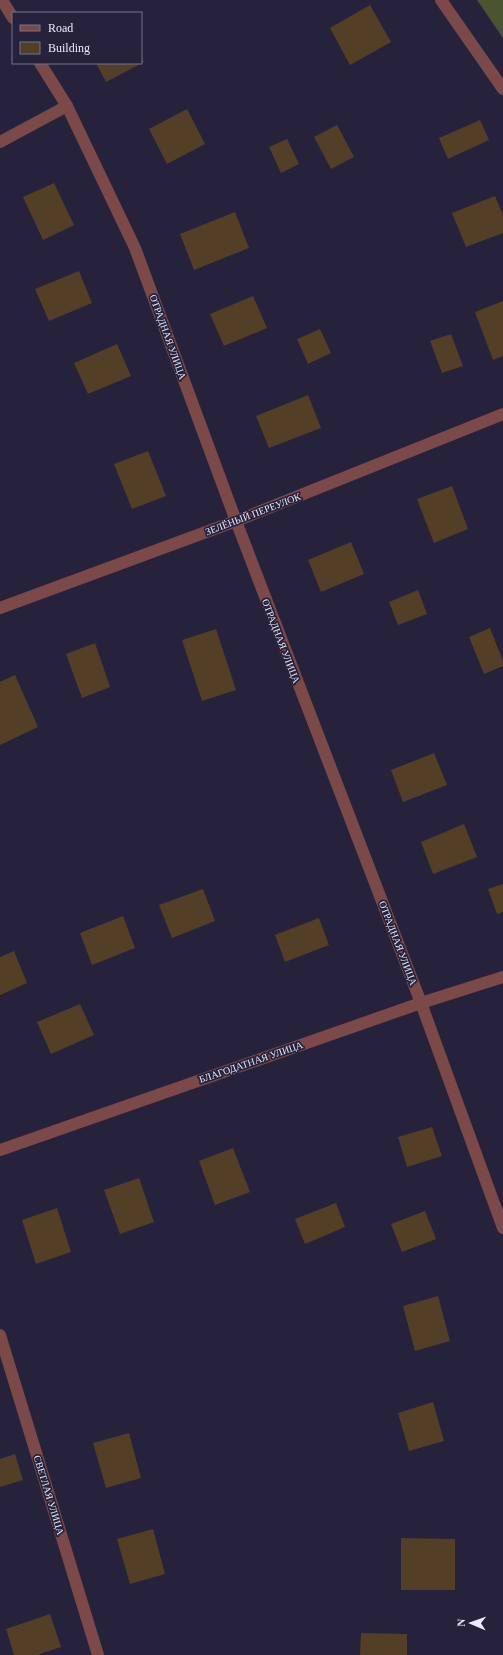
<svg xmlns="http://www.w3.org/2000/svg" width="503" height="1655" font-family="Georgia,serif">
  <style>
    .green { fill: #4a5431 }
    .building { fill: #523f25 }
    .lines { fill: none; stroke-linecap: round; stroke-linejoin: round }
    .minor { stroke: #7a4948; stroke-width: 12 }
    .labels { text-anchor: middle; dominant-baseline: central; stroke-width: 3.5; stroke-linejoin: round; paint-order: stroke }
    .street-label { font-size: 10px; fill: #ebeafc; stroke: #26223c }
  </style>
  <rect width="100%" height="100%" fill="#26223c"/>
  <polygon class="green" points="477,0 503,0 503,38"/>
  <g class="building">
    <polygon points="370,5 391,42 350,65 330,28"/>
    <polygon points="141,57 144,62 106,82 96,63 141,63"/>
    <polygon points="187,109 205,144 167,164 149,129"/>
    <polygon points="480,120 489,140 448,159 439,138"/>
    <polygon points="337,125 354,157 331,169 314,137"/>
    <polygon points="287,139 299,164 281,173 269,147"/>
    <polygon points="54,183 74,225 43,240 23,197"/>
    <polygon points="495,196 503,215 503,233 466,247 452,213"/>
    <polygon points="235,212 249,248 194,270 180,234"/>
    <polygon points="79,271 92,303 49,321 35,289"/>
    <polygon points="253,296 267,328 224,346 210,314"/>
    <polygon points="503,301 503,356 493,360 475,312"/>
    <polygon points="320,329 331,353 308,364 297,339"/>
    <polygon points="451,334 463,366 442,373 430,341"/>
    <polygon points="117,344 131,376 88,394 74,363"/>
    <polygon points="308,395 321,428 269,448 256,416"/>
    <polygon points="148,451 166,496 132,509 114,464"/>
    <polygon points="452,486 468,529 434,543 417,499"/>
    <polygon points="351,542 364,574 321,592 308,560"/>
    <polygon points="418,590 427,614 398,625 389,602"/>
    <polygon points="490,628 503,661 503,666 484,674 469,637"/>
    <polygon points="216,629 236,690 202,701 182,640"/>
    <polygon points="95,643 110,687 82,698 66,654"/>
    <polygon points="15,675 38,727 0,745 0,682"/>
    <polygon points="434,753 447,785 403,802 391,770"/>
    <polygon points="464,824 477,857 433,874 421,842"/>
    <polygon points="503,884 503,912 497,914 488,889"/>
    <polygon points="203,889 215,921 172,938 159,905"/>
    <polygon points="123,916 135,948 92,965 80,933"/>
    <polygon points="319,918 329,945 285,962 275,935"/>
    <polygon points="14,951 27,983 0,995 0,957"/>
    <polygon points="80,1004 94,1035 51,1054 37,1022"/>
    <polygon points="432,1127 442,1156 407,1167 398,1137"/>
    <polygon points="233,1148 250,1192 215,1205 199,1161"/>
    <polygon points="139,1178 154,1222 120,1234 104,1190"/>
    <polygon points="336,1203 345,1227 305,1244 295,1219"/>
    <polygon points="57,1208 71,1252 36,1264 22,1220"/>
    <polygon points="425,1211 436,1239 402,1252 391,1224"/>
    <polygon points="438,1296 450,1341 415,1351 403,1306"/>
    <polygon points="433,1402 444,1441 409,1451 398,1413"/>
    <polygon points="129,1433 141,1478 106,1488 93,1443"/>
    <polygon points="15,1454 23,1480 0,1487 0,1459"/>
    <polygon points="153,1529 165,1574 130,1584 117,1539"/>
    <polygon points="401,1538 455,1539 455,1590 401,1590"/>
    <polygon points="50,1614 61,1647 37,1655 14,1655 6,1629"/>
    <polygon points="361,1633 407,1634 407,1655 360,1655"/>
  </g>
  <g class="lines">
    <g class="minor">
      <polyline points="2,0 13,18"/>
      <polyline points="441,0 503,89"/>
      <polyline points="40,63 67,106 135,248 236,521 421,1003 503,1228"/>
      <polyline points="0,142 67,106"/>
      <polyline points="0,608 236,521 503,414"/>
      <polyline points="0,1150 421,1003 503,977"/>
      <polyline points="0,1335 98,1655"/>
    </g>
  </g>
  <g class="labels">
    <g class="street-label">
      <text transform="translate(168 337) rotate(70)">ОТРАДНАЯ УЛИЦА</text>
      <text transform="translate(253 514) rotate(-21)">ЗЕЛЁНЫЙ ПЕРЕУЛОК</text>
      <text transform="translate(281 641) rotate(69)">ОТРАДНАЯ УЛИЦА</text>
      <text transform="translate(398 943) rotate(69)">ОТРАДНАЯ УЛИЦА</text>
      <text transform="translate(251 1062) rotate(-19)">БЛАГОДАТНАЯ УЛИЦА</text>
      <text transform="translate(49 1495) rotate(73)">СВЕТЛАЯ УЛИЦА</text>
    </g>
  </g>
  <rect x="12" y="12" width="130" height="52" fill="#26223c" stroke="#757289"/>
  <rect x="20" y="25" width="20" height="6" fill="#7a4948" stroke="#757289"/>
  <text x="48" y="32" font-size="12" fill="#ebeafc">Road</text>
  <rect x="20" y="42" width="20" height="12" fill="#523f25" stroke="#757289"/>
  <text x="48" y="52" font-size="12" fill="#ebeafc">Building</text>
  <g transform="translate(471 1623) rotate(272)" stroke="#26223c" stroke-width="3" paint-order="stroke">
  <path d="M0-3L7 15L0 10L-7 15Z" fill="#ebeafc"/>
  <text y="-6" font-size="11" font-weight="bold" text-anchor="middle" fill="#ebeafc">N</text>
  </g>
</svg>
